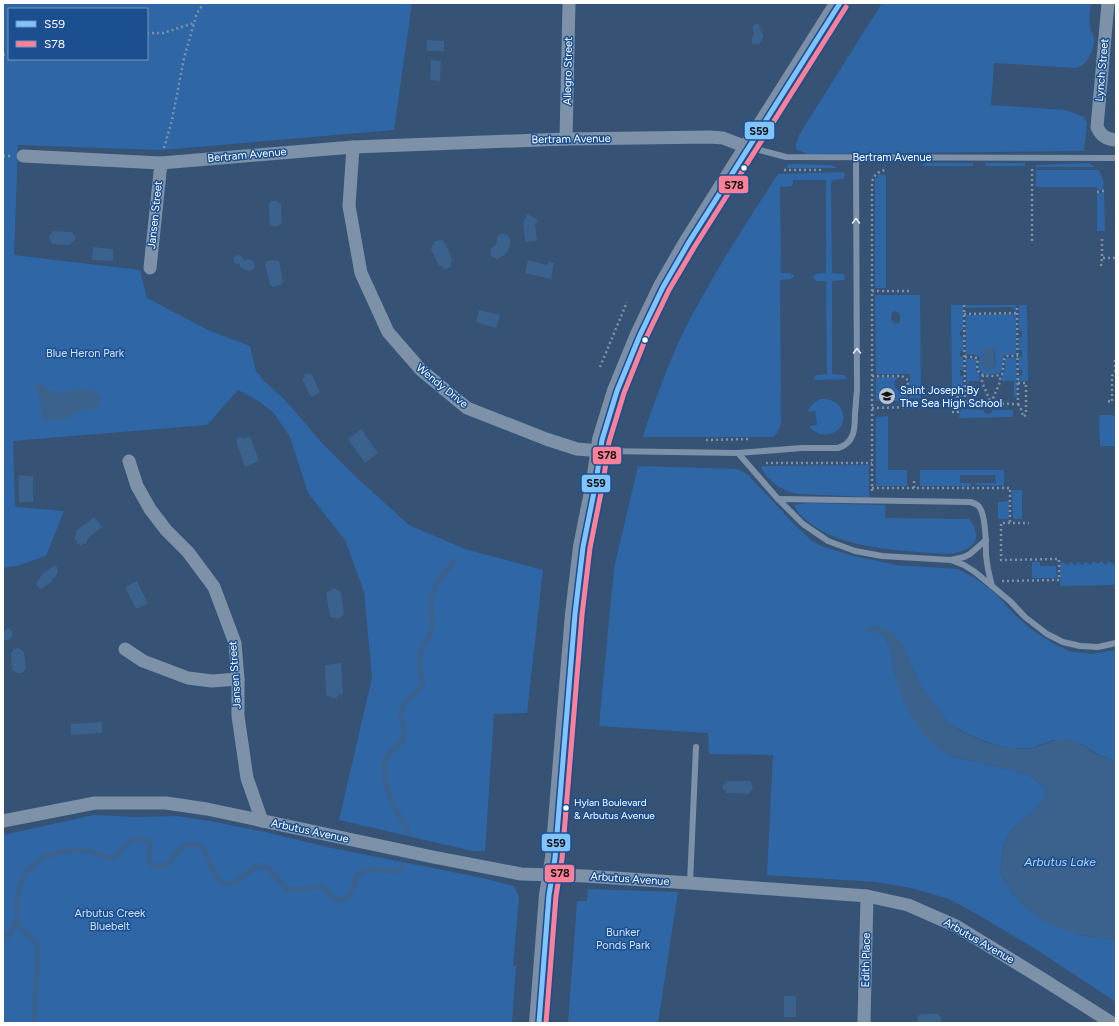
<svg xmlns="http://www.w3.org/2000/svg" width="1119" height="1026" font-family="Figtree,sans-serif">
  <style>
    .green { fill: #2f66a5; fill-rule: evenodd }
    .water { fill: #3b618d }
    .lines { fill: none; stroke-linecap: round; stroke-linejoin: round }
    .stream { stroke: #3b618d; stroke-width: 5 }
    .path { stroke: #7d92a8; stroke-width: 2.5; stroke-dasharray: 2 3; stroke-linecap: butt }
    .lane { stroke: #7d92a8; stroke-width: 6 }
    .street { stroke: #7d92a8; stroke-width: 13 }
    .primary { stroke: #7d8ea7; stroke-width: 20 }
    .bus-1-casing { stroke: #1b4f8f; stroke-width: 8 }
    .bus-2-casing { stroke: #1b4f8f; stroke-width: 8 }
    .bus-1 { stroke: #80c4ff; stroke-width: 5 }
    .bus-2 { stroke: #ff8098; stroke-width: 5 }
    .oneway { stroke: #e5e9ee }
    .bus-dot { fill: #fff; stroke: #1b4f8f; stroke-width: 1.5 }
    .labels { text-anchor: middle; dominant-baseline: central; stroke-width: 3; stroke-linejoin: round; paint-order: stroke }
    .bus-label { font-size: 10px; fill: #fff; stroke: #1b4f8f; text-anchor: start }
    .street-label { font-size: 11px; fill: #fff; stroke: #1b4f8f }
    .park-label { font-size: 11px; fill: #cfe3fa; stroke: #1b4f8f }
    .poi-label { font-size: 11px; fill: #fff; stroke: #1b4f8f; text-anchor: start }
    .water-label { font-size: 12px; font-style: italic; fill: #b5d3f5; stroke: #1b4f8f }
    .line-badge { stroke: #1b4f8f; stroke-width: 1.5 }
    .pale-badge-label { font-size: 11px; text-anchor: middle; font-weight: bold; fill: #111 }
  </style>
  <rect width="100%" height="100%" fill="#365274"/>
  <g class="green">
    <path d="M3 3H412L394 130 162 150 18 145 14 255 140 270 147 298 208 330 250 346 256 371 263 380 285 400 322 443 356 477 409 525 465 549 543 570 527 713 494 714 485 851H472L339 820 372 678 364 592 345 540 308 493 290 437 273 412 257 400 238 390 207 425 13 441 15 507 64 511 46 556 17 566 3 568ZM9 9H147V59H9Z"/>
    <path d="M882 3H1091C1090 10 1089 18 1090 25 1090 30 1094 35 1094 40 1094 51 1087 66 1076 68L994 63 991 105 1066 110 1084 117 1086 120 1087 123 1084 151 807 154 796 149V144L799 135Z"/>
    <polygon points="924,163 973,163 973,166 922,166"/>
    <rect x="986" y="163" width="39" height="3"/>
    <polygon points="1089,163 1096,167 1036,167 1036,165"/>
    <polygon points="788,164 831,165 837,168 787,168"/>
    <polygon points="1036,170 1099,170 1103,180 1104,190 1097,190 1097,187 1036,187"/>
    <path d="M844 172 845 176 843 179 832 180 831 186 832 273 844 274 845 277 844 280 832 281V374L844 375 846 377 845 379 818 380H815L814 378 816 375 827 374 826 281H817L814 279 813 277 815 274 826 273V180H793V184L792 186 780 187 781 273H790L793 275 794 276 791 279 780 280 781 424 777 433 773 437H643L644 432C655 401 666 370 679 341 707 283 743 228 778 174Z"/>
    <polygon points="878,174 886,175 886,288 875,288 875,178 878,178"/>
    <polygon points="1097,193 1104,193 1105,231 1097,231"/>
    <path d="M875 295H920L921 398H910V374H876ZM895 311 899 313C901 317 900 320 899 323L897 324 893 322 891 317 892 313Z"/>
    <polygon points="951,305 963,305 963,331 960,331 960,336 963,337 963,351 960,351 960,356 963,357 963,370 960,370 960,376 963,376 963,390 960,390 961,395 963,396 963,397 959,397 959,390 952,390"/>
    <polygon points="966,305 1016,305 1016,311 1011,307 966,308"/>
    <polygon points="1019,305 1027,305 1028,381 1019,381 1019,376 1022,375 1022,370 1019,370 1019,357 1022,356 1022,350 1019,350 1019,337 1022,337 1022,331 1019,331"/>
    <path d="M1016 314V354L1004 355 1002 368 1000 373 987 375 982 373 978 368 980 358C976 353 971 354 966 355V315ZM990 348H993L995 353 996 367 992 369H984L981 364 983 361V354Z"/>
    <polygon points="1007,358 1016,358 1017,397 1014,397 1014,381 1002,381 1002,376 1005,369 1005,360"/>
    <path d="M966 359H975L977 360C976 363 975 367 976 370 979 376 980 373 980 381H969L968 397H967Z"/>
    <path d="M876 377H898C889 387 898 391 907 394V401H876Z"/>
    <path d="M821 399C848 397 851 431 828 434 820 436 814 432 809 426L817 425 815 411 808 412C811 405 814 402 821 399Z"/>
    <polygon points="962,409 983,410 985,413 987,414 991,413 993,410 1012,410 1013,411 1013,417 959,418 960,412"/>
    <polygon points="1099,415 1116,415 1116,446 1100,446"/>
    <polygon points="888,416 888,470 907,470 907,486 876,486 876,417"/>
    <path d="M869 465V497L799 494C784 493 767 481 761 467L762 466Z"/>
    <polygon points="638,466 736,469 742,471 748,475 797,527 811,540 821,546 850,555 897,565 958,569 975,578 996,594 1013,613 1031,629 1054,644 1069,651 1092,654 1116,650 1116,762 1097,754 1082,744 1053,740 1032,748 1013,749 993,744 969,735 948,723 921,686 903,647 894,635 872,632 883,634 891,650 895,676 953,757 979,762 1027,774 1045,787 1046,797 1031,814 1012,829 1004,844 1000,872 1011,891 1022,904 1079,935 1116,940 1116,1002 1034,948 973,912 949,899 911,888 876,882 767,875 773,755 709,754 708,733 599,726 614,568"/>
    <polygon points="920,470 1004,470 1004,486 975,485 975,483 996,483 995,475 960,475 960,483 971,483 971,486 920,486"/>
    <polygon points="1012,490 1022,490 1022,519 1013,519"/>
    <polygon points="1009,501 1009,519 998,519 998,502"/>
    <path d="M810 503 884 505 886 507 885 518 969 519C974 524 977 533 976 540 970 550 959 553 948 554 904 551 833 550 801 515 798 513 796 508 794 505L800 504Z"/>
    <polygon points="1093,561 1098,564 1101,561 1106,565 1108,561 1114,565 1116,561 1116,585 1060,586 1060,563 1062,562 1068,565 1071,562 1076,565 1078,562 1083,565 1085,562 1091,565"/>
    <polygon points="1032,562 1040,562 1040,566 1056,566 1057,578 1032,578"/>
    <polygon points="94,815 136,817 177,816 210,821 265,832 332,848 483,878 514,886 519,897 513,966 516,966 512,1023 3,1023 3,835"/>
    <polygon points="588,889 678,892 658,1023 568,1023 577,901 587,901"/>
  </g>
  <g class="water">
    <path d="M755 24H758L760 26 761 31C766 35 762 39 760 43L756 45 752 43V38L754 34 752 27Z"/>
    <polygon points="427,40 444,41 444,51 427,51"/>
    <polygon points="431,60 441,61 440,81 430,80"/>
    <polygon points="271,201 277,201 281,204 282,223 278,226 272,226 270,224 269,204"/>
    <polygon points="527,214 538,220 535,225 537,241 525,242 523,223"/>
    <polygon points="52,231 72,232 75,237 75,240 71,243 71,245 52,244 49,237 50,235 52,233"/>
    <path d="M502 233 508 235C514 244 507 256 497 259L491 256C488 245 495 249 497 242 497 240 497 238 498 236Z"/>
    <polygon points="440,240 445,242 452,259 451,263 452,266 445,270 442,266 439,266 431,249 434,242"/>
    <polygon points="93,247 113,249 113,261 92,260"/>
    <polygon points="238,255 241,256 244,260 250,259 253,261 255,266 254,269 249,271 241,268 239,264 235,263 234,261 234,257"/>
    <polygon points="275,260 279,261 283,282 281,285 273,287 270,285 265,264 267,261"/>
    <polygon points="528,260 548,265 548,262 554,263 551,279 525,273"/>
    <polygon points="479,310 500,315 496,328 476,322"/>
    <polygon points="985,347 993,348 995,350 994,355 996,367 994,369 984,369 981,365 983,356 982,350"/>
    <polygon points="309,373 310,375 312,374 320,393 311,397 302,379 305,377 304,375"/>
    <polygon points="36,383 42,385 50,391 64,392 84,389 91,389 96,392 102,400 98,408 87,409 77,412 67,418 57,421 46,420 41,415 41,403 35,386"/>
    <polygon points="361,429 378,453 365,463 348,439"/>
    <polygon points="250,436 259,461 245,467 236,441 237,441 237,438 242,437 243,439"/>
    <polygon points="19,475 33,476 33,502 19,502"/>
    <polygon points="94,517 102,527 88,538 86,544 83,543 82,546 76,543 77,540 74,540 77,530"/>
    <path d="M54 565 57 567 58 572C54 580 49 585 40 589L36 584 43 573Z"/>
    <polygon points="137,581 148,604 136,609 125,587"/>
    <polygon points="334,588 341,592 344,614 339,619 330,617 326,593"/>
    <path d="M870 626C904 625 908 664 922 686 927 695 934 703 940 711 943 715 945 720 949 723 966 738 1009 752 1032 748 1044 746 1053 738 1067 739 1078 739 1087 749 1096 754 1102 757 1110 759 1116 762V940L1079 935 1054 926 1039 918 1022 904 1011 891 1000 872 1004 844 1012 829 1031 814 1046 797 1045 787 1027 774 979 762 953 757 937 748 920 731 904 703 895 676 891 650 883 634 872 632 867 633V629Z"/>
    <polygon points="8,628 12,631 13,635 9,640 3,640 3,631"/>
    <polygon points="19,648 24,652 26,669 22,673 17,673 12,669 11,653 14,649"/>
    <polygon points="341,663 343,694 339,694 337,698 332,698 326,695 325,665"/>
    <polygon points="102,722 102,733 71,735 71,724"/>
    <path d="M727 781H750C754 788 754 788 749 794L726 793V791L723 789V786L724 784 727 783Z"/>
    <rect x="784" y="996" width="12" height="21"/>
    <polygon points="921,1014 937,1014 941,1017 941,1023 918,1023 917,1022 918,1016"/>
  </g>
  <g class="lines">
    <g class="stream">
      <path d="M408 833C406 825 401 819 397 811 389 799 386 787 385 773 385 769 384 765 385 761 388 749 401 747 404 737 406 729 401 723 401 716 401 700 415 695 423 684 422 672 417 662 421 650 424 643 431 636 432 628 434 620 430 612 431 604 431 586 444 574 454 561"/>
      <polyline points="3,940 10,934 17,920"/>
      <path d="M34 1023 38 947C37 944 35 941 33 939 28 934 21 930 18 924 15 918 17 909 17 902 19 868 42 852 74 850 81 850 89 851 95 853 102 855 106 859 113 858 124 849 131 834 148 841 152 847 151 851 148 857 149 862 151 865 156 866 173 870 174 849 187 844 193 843 198 844 203 847L215 875C233 898 245 870 260 865L269 869 287 889 296 890 320 886C329 888 330 902 343 899 359 895 349 876 364 870 375 866 396 877 403 866"/>
    </g>
    <g class="path">
      <polyline points="147,33 163,33 194,23"/>
      <polyline points="3,55 9,53"/>
      <polyline points="164,148 172,120 184,58 197,13 204,3"/>
      <polyline points="3,156 11,156"/>
      <polyline points="1032,169 1032,242"/>
      <polyline points="784,170 821,170"/>
      <polyline points="1097,192 1104,191"/>
      <polyline points="1102,239 1102,258 1116,258"/>
      <polyline points="1101,266 1102,258"/>
      <polyline points="872,291 911,291"/>
      <polyline points="964,305 965,403 1018,404 1017,305"/>
      <polyline points="964,314 1017,313"/>
      <path d="M965 357H973L977 358C978 361 977 365 977 368 979 378 995 377 1002 374 1004 368 1002 361 1006 356H1018"/>
      <polyline points="1115,360 1115,370"/>
      <polyline points="600,367 627,302"/>
      <polyline points="983,375 982,382 991,403"/>
      <polyline points="872,376 902,376 908,380 908,407"/>
      <path d="M1018 383H1026V414L1024 417C1021 412 1022 409 1018 404"/>
      <polyline points="952,392 958,392 957,403 965,403"/>
      <polyline points="1108,401 1112,402 1112,376 1116,370"/>
      <polyline points="991,403 1000,382 1000,375"/>
      <polyline points="872,408 913,407"/>
      <polyline points="952,412 958,412 957,403"/>
      <polyline points="706,440 751,439"/>
      <polyline points="766,463 872,463"/>
      <polyline points="872,488 1010,488 1010,523"/>
      <polyline points="914,488 914,480"/>
      <path d="M872 491V183C873 175 879 171 886 170"/>
      <polyline points="1002,581 1059,580 1059,559 1001,560 1001,523 1029,523"/>
    </g>
    <g class="lane">
      <polyline points="752,148 786,157 1116,158"/>
      <path d="M604 451 738 453 802 448H838C855 443 855 428 855 413 856 405 856 398 857 390L856 157"/>
      <polyline points="738,453 778,499 803,524 828,541 855,551 882,556 951,560 964,565 975,572 992,586 1011,602 1025,617 1047,634 1063,642 1080,646 1098,647 1116,643"/>
      <path d="M778 499 970 502C974 503 978 504 980 508 986 518 986 543 986 555 987 565 989 575 992 586"/>
      <polyline points="951,560 964,557 970,554 986,540"/>
      <polyline points="690,883 696,747"/>
    </g>
    <g class="street">
      <path d="M1108 3 1097 127C1101 136 1106 139 1116 140"/>
      <polyline points="566,139 569,3"/>
      <polyline points="353,147 349,206 361,273 388,332 421,370 467,408 546,439 577,449 600,451"/>
      <polyline points="23,156 161,163 353,147 566,139 710,137 723,138 749,148"/>
      <polyline points="150,268 161,163"/>
      <polyline points="129,461 137,486 150,509 166,530 188,552 214,587 235,643 238,679 238,716 247,778 262,821"/>
      <polyline points="125,649 143,661 188,678 212,681 238,679"/>
      <polyline points="3,821 95,803 166,803 207,809 433,857 521,874 585,876 690,883 867,896 908,905 956,926 1041,978 1112,1023"/>
      <polyline points="864,1023 867,896"/>
    </g>
    <polyline class="primary" points="539,1023 549,895 555,858 575,614 583,547 596,482 602,440 617,391 640,335 663,287 689,242 840,3"/>
    <defs>
      <polyline id="bus-1" points="539,1023 549,895 555,858 575,614 583,547 596,482 602,440 617,391 640,335 663,287 689,242 840,3"/>
      <polyline id="bus-2" points="546,1023 556,896 562,859 582,615 590,548 603,483 609,442 624,393 646,338 669,290 695,246 846,7"/>
    </defs>
    <use href="#bus-1" class="bus-1-casing"/>
    <use href="#bus-2" class="bus-2-casing"/>
    <use href="#bus-1" class="bus-1"/>
    <use href="#bus-2" class="bus-2"/>
  </g>
  <defs><path id="oneway-chevron" d="M-2-3.5L2.5 0L-2 3.5" fill="none" stroke-width="1.6" stroke-linecap="round" stroke-linejoin="round"/></defs>
  <g class="oneway">
    <use href="#oneway-chevron" transform="translate(856 221) rotate(-90)"/>
    <use href="#oneway-chevron" transform="translate(857 351) rotate(-90)"/>
  </g>
  <defs>
    <symbol id="school-disc" viewBox="-11 -11 22 22"><circle r="9.5" fill="#b9c2ce" stroke="#1b4f8f"/><path d="M0-5L7-2L0 1L-7-2ZM-4 1L0 2.5L4 1V4Q0 6-4 4Z" fill="#111"/></symbol>
  </defs>
  <g fill-rule="evenodd">
    <use href="#school-disc" x="877" y="386" width="20" height="20"/>
  </g>
  <g class="bus-dot">
    <circle cx="744" cy="168" r="3.5"/>
    <circle cx="645" cy="340" r="3.5"/>
    <circle cx="566" cy="808" r="3.5"/>
  </g>
  <g class="labels">
    <g class="bus-label">
      <text x="574" y="802">Hylan Boulevard<tspan x="574" dy="13">&amp; Arbutus Avenue</tspan></text>
    </g>
    <g class="street-label">
      <text transform="translate(1102 70) rotate(-85)">Lynch Street</text>
      <text transform="translate(568 71) rotate(-89)">Allegro Street</text>
      <text transform="translate(571 139) rotate(-1)">Bertram Avenue</text>
      <text transform="translate(247 155) rotate(-5)">Bertram Avenue</text>
      <text x="892" y="157">Bertram Avenue</text>
      <text transform="translate(155 215) rotate(-84)">Jansen Street</text>
      <text transform="translate(442 386) rotate(39)">Wendy Drive</text>
      <text transform="translate(235 675) rotate(-94)">Jansen Street</text>
      <text transform="translate(310 831) rotate(12)">Arbutus Avenue</text>
      <text transform="translate(630 879) rotate(4)">Arbutus Avenue</text>
      <text transform="translate(979 941) rotate(30)">Arbutus Avenue</text>
      <text transform="translate(866 960) rotate(-89)">Edith Place</text>
    </g>
    <g class="park-label">
      <text x="85" y="353">Blue Heron Park</text>
      <text x="110" y="913">Arbutus Creek<tspan x="110" dy="13">Bluebelt</tspan></text>
      <text x="623" y="932">Bunker<tspan x="623" dy="13">Ponds Park</tspan></text>
    </g>
    <g class="poi-label">
      <text x="900" y="390">Saint Joseph By<tspan x="900" dy="13">The Sea High School</tspan></text>
    </g>
    <g class="water-label">
      <text x="1060" y="862">Arbutus Lake</text>
    </g>
  </g>
  <g class="line-badge">
    <rect x="744" y="121" width="31" height="19" rx="4" fill="#80c4ff"/>
    <rect x="718" y="175" width="31" height="19" rx="4" fill="#ff8098"/>
    <rect x="592" y="446" width="30" height="19" rx="4" fill="#ff8098"/>
    <rect x="581" y="474" width="30" height="19" rx="4" fill="#80c4ff"/>
    <rect x="541" y="833" width="30" height="19" rx="4" fill="#80c4ff"/>
    <rect x="544" y="864" width="31" height="19" rx="4" fill="#ff8098"/>
  </g>
  <g class="pale-badge-label">
    <text x="759" y="135">S59</text>
    <text x="734" y="189">S78</text>
    <text x="607" y="459">S78</text>
    <text x="596" y="487">S59</text>
    <text x="556" y="847">S59</text>
    <text x="560" y="877">S78</text>
  </g>
  <rect width="1119" height="1026" fill="none" stroke="#ffffff" stroke-width="8"/>
  <rect x="8" y="8" width="140" height="52" fill="#1b4f8f" stroke="#7695bc"/>
  <rect x="16" y="21" width="20" height="6" fill="#80c4ff" stroke="#7695bc"/>
  <text x="44" y="28" font-size="12" fill="#ffffff">S59</text>
  <rect x="16" y="41" width="20" height="6" fill="#ff8098" stroke="#7695bc"/>
  <text x="44" y="48" font-size="12" fill="#ffffff">S78</text>
</svg>
